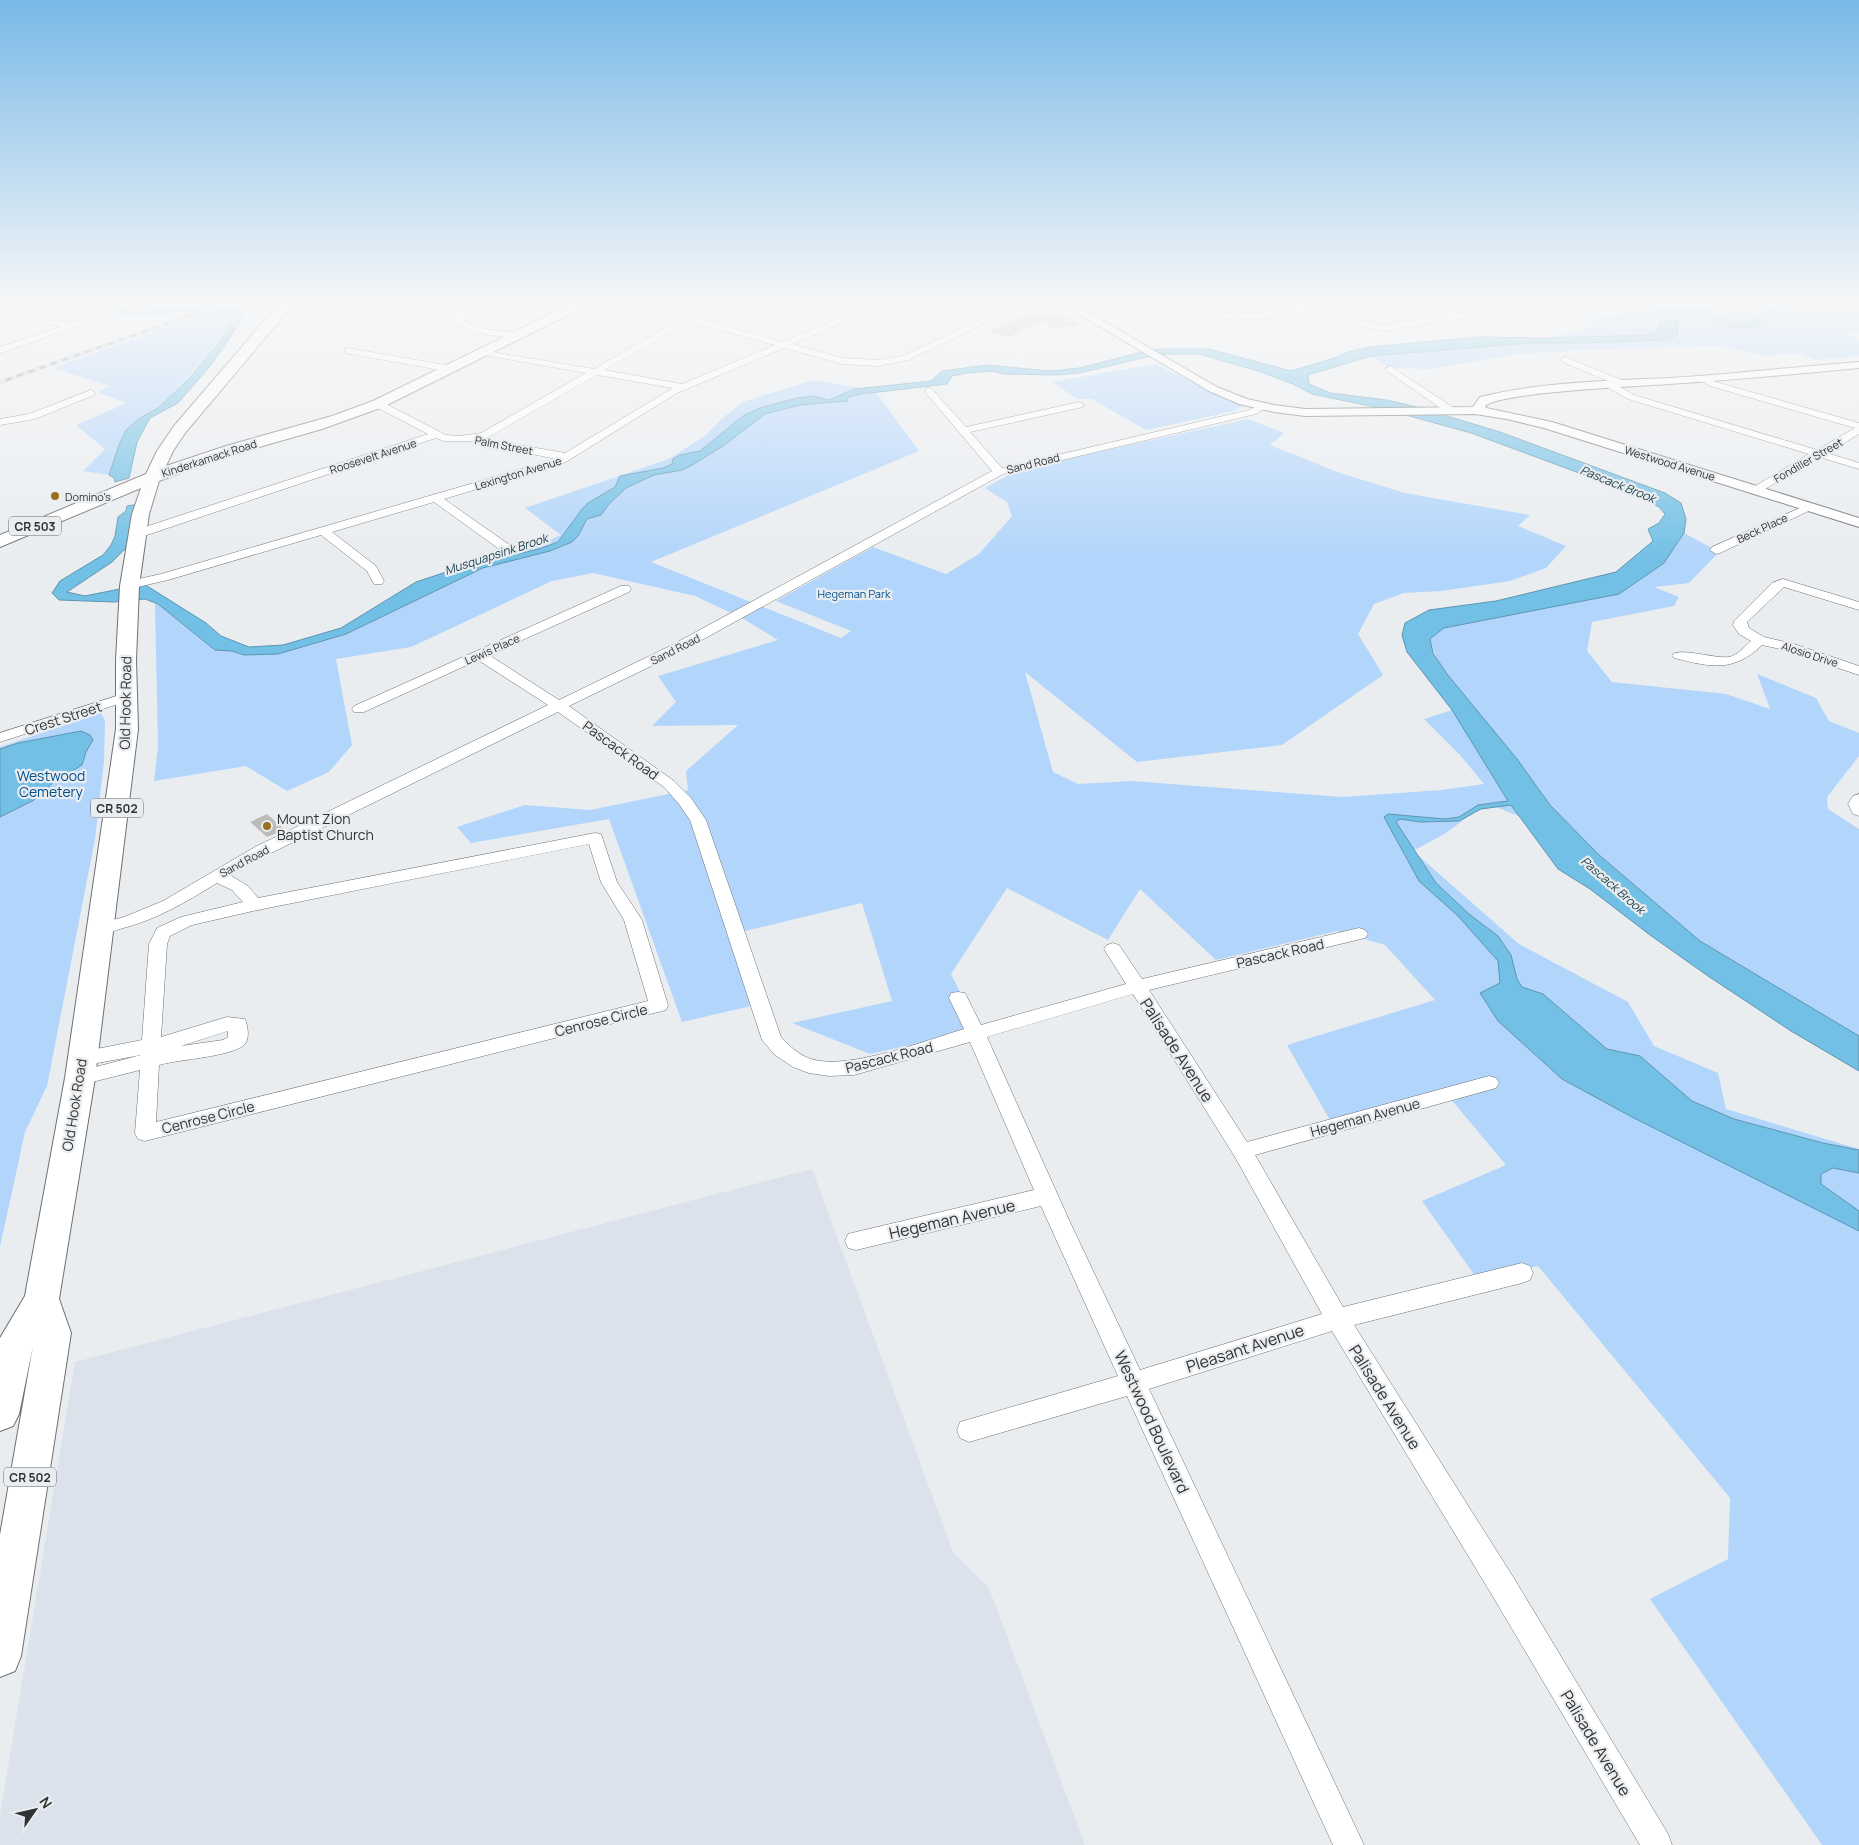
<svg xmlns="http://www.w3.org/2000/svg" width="1859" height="1845" font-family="Manrope,sans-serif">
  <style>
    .built { fill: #dbe2ec }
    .green { fill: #b2d5fb }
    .water { fill: #72c0e5; stroke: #5e95b0 }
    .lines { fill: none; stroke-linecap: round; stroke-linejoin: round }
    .stream { stroke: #5e95b0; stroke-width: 2.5 }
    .building { fill: #bebbb8 }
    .minor-casing { stroke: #6e7073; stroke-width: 1 }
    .tertiary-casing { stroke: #6e7073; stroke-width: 2 }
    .primary-casing { stroke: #6e7073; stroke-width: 2 }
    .minor { fill: #fff; fill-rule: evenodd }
    .tertiary { fill: #fff; fill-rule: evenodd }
    .primary { fill: #fff; fill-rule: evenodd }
    .rail-casing { stroke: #959799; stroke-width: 3 }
    .rail { stroke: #eaedf0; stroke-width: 2; stroke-dasharray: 6; stroke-linecap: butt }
    .poi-dot { fill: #99711d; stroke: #eaedf0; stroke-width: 2 }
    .labels { text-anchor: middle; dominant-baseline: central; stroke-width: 4.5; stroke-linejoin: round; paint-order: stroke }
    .far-street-label { font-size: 11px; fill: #313233; stroke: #eaedf0 }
    .far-poi-label { font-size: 11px; fill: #313233; stroke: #eaedf0; text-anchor: start }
    .far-park-label { font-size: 11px; fill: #004f8e; stroke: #eaedf0 }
    .far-water-label { font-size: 12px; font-style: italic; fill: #193c4c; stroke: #eaedf0 }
    .shield { fill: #eaedf0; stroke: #686a6c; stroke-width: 1 }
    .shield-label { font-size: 12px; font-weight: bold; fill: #313233 }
    .street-label { font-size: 14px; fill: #313233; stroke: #eaedf0 }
    .park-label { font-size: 14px; fill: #004f8e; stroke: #eaedf0 }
    .poi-label { font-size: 14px; fill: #313233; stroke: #eaedf0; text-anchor: start }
    .near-street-label { font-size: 16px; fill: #313233; stroke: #eaedf0 }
  </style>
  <rect width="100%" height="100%" fill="#eaedf0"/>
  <polygon class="built" points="812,1169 953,1552 989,1588 1085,1845 0,1845 0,1816 75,1362"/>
  <g class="green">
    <polygon points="1668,303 1859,303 1859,332 1847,332 1859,341 1859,356 1816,360 1800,353 1762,356 1721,346 1581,350 1518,354 1429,369 1389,368 1371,356 1530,343 1597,326 1586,321"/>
    <polygon points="214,310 233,314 221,341 158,408 140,418 119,445 109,475 83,471 105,449 76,425 127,403 98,392 109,386 53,368"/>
    <polygon points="1155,364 1243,406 1234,411 1146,430 1092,399 1077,399 1053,382"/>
    <path d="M813 380 875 391 919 451 651 562 841 638 851 631 776 601 873 547 946 574 979 554 1012 516 1007 502 985 488 1019 469 1248 419 1284 433 1270 445 1340 473 1405 493 1530 515 1518 526 1566 546 1546 568 1510 581 1441 591 1404 593 1374 604 1358 634 1383 675 1282 745 1137 762 1025 672 1053 772 1078 784 1132 781 1342 797 1441 790 1484 784 1460 755 1424 719 1452 710 1465 697C1451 679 1435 662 1430 639L1444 628 1619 594 1664 563 1684 533 1719 552 1689 583 1654 587 1679 597 1674 606 1592 622 1587 651 1612 682 1726 694 1770 709 1757 674 1816 698 1829 721 1859 733V756L1827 797 1828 809 1859 829V1036L1700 941 1584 842 1486 803 1446 833 1413 851 1519 944 1628 1002 1654 1046 1718 1073 1726 1109 1859 1149V1845H1822L1650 1599 1728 1559 1730 1498 1538 1266 1478 1280 1422 1201 1506 1165 1443 1090 1331 1122 1287 1045 1435 1000 1385 945 1337 931 1216 960 1140 889 1108 940 1007 888 951 974 979 1030 870 1054 792 1023 892 1001 862 903 728 935 751 1006 682 1022 609 819 471 843 457 827 525 805 590 810 688 790 686 771 738 725 652 726 676 702 658 676 778 640 742 618 695 596 593 573 552 581 411 647 336 659 352 745 329 772 287 791 246 766 154 781 158 747 155 604H158L215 650 232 651 244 655 346 634 475 572 561 535 525 508 669 459 706 435 719 421 743 402Z"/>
    <polygon points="101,713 105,721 104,762 95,839 47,1086 25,1132 0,1247 0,747"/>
  </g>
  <g class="water">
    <path d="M111 303H116L118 307 133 313 207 306 237 309 242 320 211 365 178 403 150 418 137 442 129 478 115 482 114 478 109 475 119 445 126 430 140 418 158 408 189 378 221 341 233 314C193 303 153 321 115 311Z"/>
    <path d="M1767 303H1859L1785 306 1779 310V316C1763 324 1748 331 1730 327 1713 323 1692 306 1674 313L1678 322 1677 336 1662 340 1583 343H1530L1371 356 1308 375 1309 384 1330 393 1386 400 1417 407 1500 432 1665 493 1681 503 1686 519 1684 533 1664 563 1619 594 1444 628 1430 639 1433 653 1447 674 1517 759 1550 805 1598 854 1700 941 1859 1036V1071L1791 1031 1708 976 1650 935 1590 889 1558 869 1511 805 1481 809 1459 821 1420 822 1400 819 1396 822 1436 883 1469 914 1498 936 1511 955 1517 979 1522 987 1543 994 1607 1049 1640 1056 1692 1101 1734 1119 1823 1143 1859 1150V1173L1833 1168 1821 1174V1184L1859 1211V1231L1630 1116 1562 1079 1498 1021 1480 993 1500 983 1498 961 1458 916 1419 881 1384 817 1388 814 1445 819 1459 817 1478 805 1508 801 1452 710 1407 652 1402 635 1405 623 1429 610 1496 601 1616 572 1653 541 1648 529 1659 523 1665 514 1659 507 1633 493 1471 433 1384 409 1312 394 1293 384 1261 372 1199 354H1168L1147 357 1079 373 1056 375 1003 374 993 371 967 373 952 376 947 384 861 394 848 397 847 401 800 405 765 414 723 446 689 467 682 470 654 475 626 488 609 504 601 515 587 519 578 536 572 542 550 551 483 568 346 634 278 654 244 655 232 651 215 650 158 604 145 599 114 602 59 600 52 593 60 581 103 555 111 545 115 536 118 517 126 511 127 506 139 504 126 548 112 562 67 592 85 596 144 584 206 623 221 636 249 647 283 645 341 628 416 582 458 568 539 549 558 542 582 509 588 503 615 487 620 476 663 468 672 464 673 459 680 455 700 451 743 416 760 408 797 398 813 396 829 400 855 389 931 381 942 371 987 365 1050 371 1079 368 1138 353 1159 349H1209L1291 371 1331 359 1349 352 1369 347 1479 337 1543 338 1649 335 1657 332 1659 325 1660 308C1676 303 1698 306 1714 313 1717 315 1720 318 1723 320 1736 326 1754 323 1764 314L1762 305Z"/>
    <polygon points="81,731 90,735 93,740 86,752 82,765 55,781 34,800 0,817 0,749 18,743"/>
  </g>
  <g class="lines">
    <polyline class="stream" points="225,343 234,329"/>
  </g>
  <g class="building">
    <polygon points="1029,313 1046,316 1064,314 1081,324 1054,329 1042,321 1009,337 988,331"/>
    <polygon points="267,814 285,830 267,837 250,822"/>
  </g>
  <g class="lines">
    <defs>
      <g id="minor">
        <path d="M27 303H35C51 348 116 300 145 303L0 353V347L60 327C45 324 31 319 27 303Z"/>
        <path d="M461 303H469L463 319C476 331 500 330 517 333L521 336 517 339C497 335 467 336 454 319Z"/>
        <path d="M726 303H737L698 319 783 342 876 303H886L885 305 792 344 843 358 878 360 902 356 1018 303H1028L908 360 878 366 843 364 784 348 677 393 564 463 444 499 514 548 516 551 514 554H506L434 502 332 532 376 566 384 581 382 584H374L367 571 321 535 168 580 129 589 123 585 125 582 161 574 556 459 470 441H444L436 438 141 537H133L131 534 133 531 428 434 374 406V402H382L446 435 460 436 481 433 586 373 484 355 481 354V350L594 369 680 319ZM689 322 775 345 682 384 604 370ZM597 375 673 388 565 453 485 439Z"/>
        <polygon points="1175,303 1185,303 1215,313 1233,314 1269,312 1316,303 1326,303 1370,323 1385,325 1446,315 1421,305 1420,303 1430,303 1457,313 1521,303 1538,303 1534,306 1385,331 1365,327 1324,308 1269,318 1233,320 1194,312"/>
        <polygon points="348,348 451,366 456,369 451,372 345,353 345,349"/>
        <polygon points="1565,357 1624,381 1624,385 1615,384 1634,395 1817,450 1855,428 1710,386 1695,378 1697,376 1703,376 1716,382 1859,423 1859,434 1827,453 1859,463 1859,469 1819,457 1760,492 1752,492 1750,490 1752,488 1809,454 1628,399 1605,386 1605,382 1608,381 1562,362 1562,358"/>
        <polygon points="1390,366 1454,408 1454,412 1446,412 1387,371 1385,369"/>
        <path d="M929 388 932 389 966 427 1079 402 1083 403V407L970 432 1002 468 1249 410 1262 404 1267 407 1256 414 1003 474 682 651 569 706 674 781 691 798 706 820 781 1037C789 1046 799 1055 811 1059 847 1071 927 1040 964 1029L949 998 951 993 958 992 965 993 981 1025 1126 984 1104 949 1107 945 1113 943 1119 945 1142 979 1359 928 1365 930 1368 934 1365 938 1149 990 1247 1142 1489 1076 1496 1078 1499 1083 1496 1088 1255 1155 1343 1307 1522 1263 1530 1266 1533 1273 1530 1280 1522 1283 1354 1325 1515 1580 1668 1834 1672 1845H1640L1495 1600 1332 1331 1149 1389 1364 1845H1333L1127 1396 969 1442 960 1438 957 1430 960 1422 1118 1376 1041 1206 856 1250 848 1248 845 1241 848 1234 856 1232 1034 1190 970 1042 854 1075 829 1076 809 1073 793 1067 775 1055 762 1040 690 820 679 804 664 787 558 712 267 855 230 875 248 886 258 898 595 833 601 834 617 882 642 920 668 1005 666 1010 145 1141 138 1139 135 1133 140 1070 80 1085 73 1083 70 1078 73 1073 141 1055 81 1066 74 1064 71 1059 74 1054 81 1052 142 1040 149 944 157 928 181 917 243 902 232 890 217 883C186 902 156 920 120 929 111 932 103 936 94 933L91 929 94 925 124 917 163 901 255 847 548 705 478 660 364 712H354L352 709 354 706 621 586H629L631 589 629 592 489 655 559 700 672 645 992 471 926 393V389ZM589 844 601 882 624 920 648 1001 156 1122 159 1065C180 1059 230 1057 244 1045 250 1040 248 1026 245 1019L227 1017 161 1037 167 944 170 936 192 925 253 911ZM1133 994 1235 1157 1322 1314 1140 1370 1069 1220 987 1037ZM228 1031V1037L223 1040 181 1046Z"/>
        <polygon points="91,390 96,393 94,395 35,419 0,425 0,419 29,414"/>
        <polygon points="1809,504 1813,505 1815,507 1813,509 1720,553 1716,554 1710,550 1712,547"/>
        <path d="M1783 579 1859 602V610L1784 587 1747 622 1749 628 1764 637 1794 644 1859 666V675L1785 650 1762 645C1733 673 1711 667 1674 658L1672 655C1679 647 1715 659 1729 657 1738 655 1744 647 1751 641L1739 634 1733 625 1734 621 1772 583Z"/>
        <polygon points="126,693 131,694 133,697 131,700 0,742 0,733"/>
        <polygon points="1859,794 1859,816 1853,814 1848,804 1853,796"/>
      </g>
      <path id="tertiary" d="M1060 303H1072L1217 387 1247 399 1274 405 1305 409 1473 407 1480 397C1541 382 1606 381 1669 378 1732 374 1796 367 1859 362V368C1796 374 1733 380 1669 384 1642 386 1499 392 1485 406L1486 408 1552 422 1859 518V527L1544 428 1507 419 1475 414 1305 416 1274 412 1239 404 1209 391Z"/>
      <polygon id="primary" points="284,303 297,303 281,319 185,433 173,451 166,466 226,446 332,416 373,401 573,303 588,303 586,306 383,407 322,429 217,459 159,481 149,514 139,586 136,660 138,729 95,1078 59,1299 71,1333 21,1656 15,1671 0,1677 0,1535 33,1346 19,1414 13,1426 0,1431 0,1338 25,1296 65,1078 116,729 116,660 120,586 132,514 141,488 0,547 0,535 146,474 157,451 174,426 271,313"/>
    </defs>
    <use href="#minor" class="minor-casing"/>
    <use href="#tertiary" class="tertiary-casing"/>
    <use href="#primary" class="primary-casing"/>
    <use href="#minor" class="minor"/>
    <use href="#tertiary" class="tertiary"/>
    <use href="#primary" class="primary"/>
    <defs>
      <polyline id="rail" points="0,382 226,303"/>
    </defs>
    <use href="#rail" class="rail-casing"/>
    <use href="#rail" class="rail"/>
  </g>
  <linearGradient id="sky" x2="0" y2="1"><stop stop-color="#79b9e7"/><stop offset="0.54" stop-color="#f6f7f8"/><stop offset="1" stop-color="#f6f7f8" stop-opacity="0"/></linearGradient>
  <rect width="1859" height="561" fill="url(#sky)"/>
  <g class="poi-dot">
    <circle cx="55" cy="496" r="5"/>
    <circle cx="267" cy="826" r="5"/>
  </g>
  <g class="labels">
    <g class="far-street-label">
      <text transform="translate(504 445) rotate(11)">Palm Street</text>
      <text transform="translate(373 456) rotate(-18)">Roosevelt Avenue</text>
      <text transform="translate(209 458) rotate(-18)">Kinderkamack Road</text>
      <text transform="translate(1808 460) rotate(-30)">Fondiller Street</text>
      <text transform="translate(1033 463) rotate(-14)">Sand Road</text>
      <text transform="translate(1670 463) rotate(17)">Westwood Avenue</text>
      <text transform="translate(518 473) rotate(-17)">Lexington Avenue</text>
      <text transform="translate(1762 528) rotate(-25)">Beck Place</text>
      <text transform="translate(492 649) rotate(-24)">Lewis Place</text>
      <text transform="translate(675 649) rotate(-27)">Sand Road</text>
      <text transform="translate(1810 654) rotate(18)">Alosio Drive</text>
      <text transform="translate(244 861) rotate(-28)">Sand Road</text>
    </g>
    <g class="far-poi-label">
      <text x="65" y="496">Domino's</text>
    </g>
    <g class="far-park-label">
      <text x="854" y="593">Hegeman Park</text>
    </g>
    <g class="far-water-label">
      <text transform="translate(1618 484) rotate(22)">Pascack Brook</text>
      <text transform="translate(496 554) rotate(-18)">Musquapsink Brook</text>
      <text transform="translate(1613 885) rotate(41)">Pascack Brook</text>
    </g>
    <g class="shield">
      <rect x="9" y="516.5" width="52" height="19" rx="4"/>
      <rect x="91" y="798.5" width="52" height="19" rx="4"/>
      <rect x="4" y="1467.5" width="52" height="19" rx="4"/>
    </g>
    <g class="shield-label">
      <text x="35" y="526">CR 503</text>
      <text x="117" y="808">CR 502</text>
      <text x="30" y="1477">CR 502</text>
    </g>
    <g class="street-label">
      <text transform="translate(125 703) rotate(-89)">Old Hook Road</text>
      <text transform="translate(63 718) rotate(-18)">Crest Street</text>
      <text transform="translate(621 750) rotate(36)">Pascack Road</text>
      <text transform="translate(1280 953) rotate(-13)">Pascack Road</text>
      <text transform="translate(601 1020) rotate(-14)">Cenrose Circle</text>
      <text transform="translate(889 1057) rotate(-14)">Pascack Road</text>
      <text transform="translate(74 1105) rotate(-81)">Old Hook Road</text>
      <text transform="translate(208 1117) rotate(-14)">Cenrose Circle</text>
      <text transform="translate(1365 1117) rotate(-15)">Hegeman Avenue</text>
    </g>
    <g class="park-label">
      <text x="51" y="775">Westwood<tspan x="51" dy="16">Cemetery</tspan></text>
    </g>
    <g class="poi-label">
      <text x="277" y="818">Mount Zion<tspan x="277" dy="16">Baptist Church</tspan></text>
    </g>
    <g class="near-street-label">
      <text transform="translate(1177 1050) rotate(57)">Palisade Avenue</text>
      <text transform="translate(952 1219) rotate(-13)">Hegeman Avenue</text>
      <text transform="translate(1245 1348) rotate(-18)">Pleasant Avenue</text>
      <text transform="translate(1385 1397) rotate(58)">Palisade Avenue</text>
      <text transform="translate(1152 1422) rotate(65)">Westwood Boulevard</text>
      <text transform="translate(1596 1743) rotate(59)">Palisade Avenue</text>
    </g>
  </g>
  <g transform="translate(35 1810) rotate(56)" stroke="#eaedf0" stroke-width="4" paint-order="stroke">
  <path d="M0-4L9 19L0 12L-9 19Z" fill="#313233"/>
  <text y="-8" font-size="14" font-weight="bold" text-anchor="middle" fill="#313233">N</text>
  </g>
</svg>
